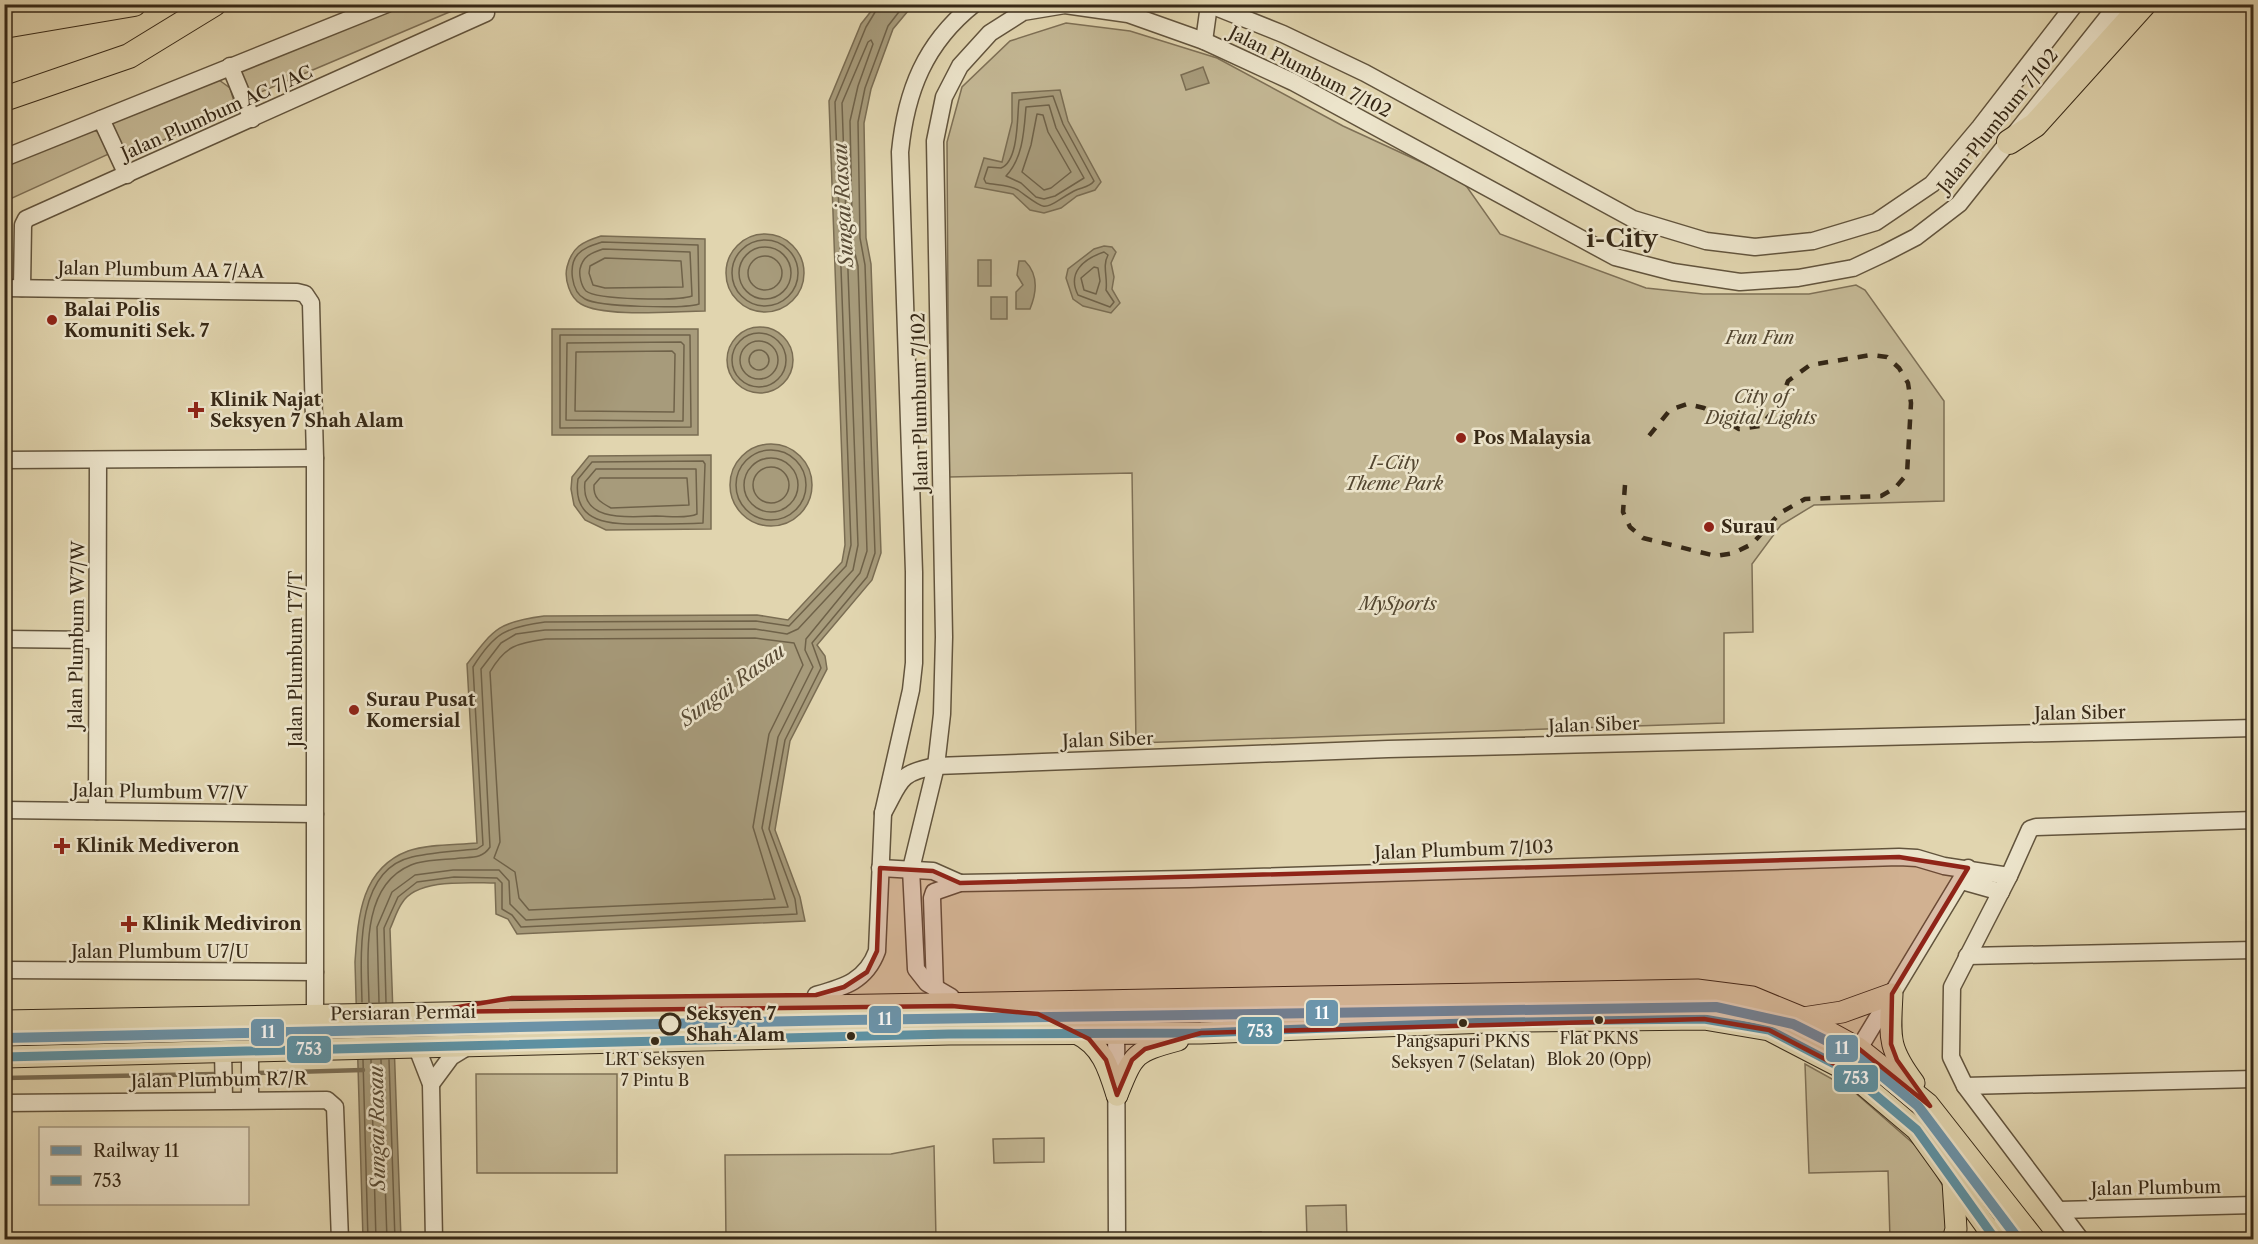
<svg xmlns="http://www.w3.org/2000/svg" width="2258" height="1244" font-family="'Libre Caslon Text',serif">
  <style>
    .green { fill: #c4b895; stroke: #7e7056; stroke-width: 1.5 }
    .water { fill: #a79b7b; stroke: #7a6d53; stroke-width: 1.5 }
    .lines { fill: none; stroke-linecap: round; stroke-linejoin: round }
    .shore { stroke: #6f6249; stroke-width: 1.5 }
    .stream { stroke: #7a6d53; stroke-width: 4.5 }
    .minor-casing { stroke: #62543d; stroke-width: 19 }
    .major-casing { stroke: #372917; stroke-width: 23 }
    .highway-casing { stroke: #372917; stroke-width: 26 }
    .minor { stroke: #ece4cb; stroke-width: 16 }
    .major { stroke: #e1d5af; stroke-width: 21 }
    .highway { stroke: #e1d5af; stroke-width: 24 }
    .rail { stroke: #372917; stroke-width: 4.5; stroke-dasharray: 10 10; stroke-linecap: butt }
    .bus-1-casing { stroke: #ece4cb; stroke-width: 14 }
    .bus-1 { stroke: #5d92a5; stroke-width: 9 }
    .rail-1-casing { stroke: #ece4cb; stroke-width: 15 }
    .rail-1 { stroke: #6b94ab; stroke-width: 10 }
    .marked { fill: #8f2418; fill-opacity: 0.2; stroke: #8f2418; stroke-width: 4.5; stroke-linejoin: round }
    .poi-dot { fill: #8f2418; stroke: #ece4cb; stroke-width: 2 }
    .bus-dot { fill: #372917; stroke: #ece4cb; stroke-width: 2 }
    .stop-dot { fill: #ece4cb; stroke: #372917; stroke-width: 3 }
    .labels { text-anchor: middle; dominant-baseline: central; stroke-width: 5; stroke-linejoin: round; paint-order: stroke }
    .bus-label { font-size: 16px; fill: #372917; stroke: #ece4cb }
    .street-label { font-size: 18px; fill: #372917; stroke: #ece4cb }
    .poi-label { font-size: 18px; font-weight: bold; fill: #372917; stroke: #ece4cb; text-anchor: start }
    .park-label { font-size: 18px; font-style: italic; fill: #534630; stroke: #ece4cb }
    .stop-label { font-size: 18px; font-weight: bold; fill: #372917; stroke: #ece4cb; text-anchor: start }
    .water-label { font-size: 20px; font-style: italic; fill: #594b35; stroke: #ece4cb }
    .district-label { font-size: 24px; font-weight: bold; fill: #372917; stroke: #ece4cb }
    .line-badge { stroke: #ece4cb; stroke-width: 2 }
    .badge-label { font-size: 16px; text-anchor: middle; font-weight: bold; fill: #fff }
  </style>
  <rect width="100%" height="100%" fill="#e1d5af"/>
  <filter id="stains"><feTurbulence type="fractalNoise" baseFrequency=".00333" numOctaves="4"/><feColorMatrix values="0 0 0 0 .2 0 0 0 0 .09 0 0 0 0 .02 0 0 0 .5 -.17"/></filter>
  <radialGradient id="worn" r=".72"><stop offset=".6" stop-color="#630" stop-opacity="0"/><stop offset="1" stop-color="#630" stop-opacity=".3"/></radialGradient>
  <g class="green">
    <polygon points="402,5 466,5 249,97 239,71"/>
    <polygon points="1066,23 1130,31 1217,58 1343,126 1458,179 1467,187 1500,234 1646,288 1703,294 1809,294 1856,285 1865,290 1944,401 1944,501 1814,505 1781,525 1752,564 1753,632 1724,633 1724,723 1136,743 1132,473 949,477 947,142 962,87 1010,41"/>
    <polygon points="219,80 230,88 236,108 123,158 110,123"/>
    <polygon points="93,130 101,133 111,153 12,198 5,206 5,165"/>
    <polygon points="1805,1064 1852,1090 1923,1152 1950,1198 1946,1239 1890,1239 1888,1171 1809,1173"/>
    <polygon points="476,1074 617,1074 617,1173 477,1173"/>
    <polygon points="1044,1138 1044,1162 994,1163 993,1139"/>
    <polygon points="934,1146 936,1239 726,1239 725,1155 891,1154"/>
    <polygon points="1346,1205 1347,1239 1307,1239 1306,1206"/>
    <polygon points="1261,1232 1261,1239 1177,1239 1177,1235"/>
  </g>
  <g class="water">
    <path d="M876 5H913L893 29 871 89 864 123 866 238 871 264 881 553 872 580 817 645 825 656 827 669 790 741 775 830 800 897 805 921 517 934 508 919 496 914 495 883C470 883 417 878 402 903 397 910 394 920 390 929L401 1239 363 1240 355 962C358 919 360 869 408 851 428 844 456 845 477 843L467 664C494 629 498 622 544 616L757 615 788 620 842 562 845 545 829 101 861 24Z"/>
    <polygon points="1203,67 1209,83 1186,90 1181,75"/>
    <polygon points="1060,90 1068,121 1101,182 1095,190 1077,196 1061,208 1044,213 1030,210 1013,194 975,187 984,158 1002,162 1012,122 1012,93"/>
    <circle cx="765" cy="273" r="39"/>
    <path d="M601 236 705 239V311C676 311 605 318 581 304 570 298 564 279 567 267 572 247 582 242 601 236Z"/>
    <polygon points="1104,246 1112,247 1116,252 1111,263 1114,277 1112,289 1120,303 1111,313 1083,306 1073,299 1066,278 1068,269 1094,249"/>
    <rect x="978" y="260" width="13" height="26"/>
    <path d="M1019 261H1025C1039 275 1037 292 1030 309H1016V292L1023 285 1017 275Z"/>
    <rect x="991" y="297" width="16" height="22"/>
    <circle cx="760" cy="360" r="33"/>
    <rect x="552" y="329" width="146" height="106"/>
    <circle cx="771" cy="485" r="41"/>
    <polygon points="711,455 711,529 606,530 585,520 574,505 571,489 572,477 589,456"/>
  </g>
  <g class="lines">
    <g class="shore">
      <polygon points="871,40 873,44 858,86 850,121 852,217 849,220 846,217 842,103 868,42"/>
      <path d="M1053 96 1063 124 1094 181C1089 188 1081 187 1074 191 1040 210 1050 213 1018 190 1010 185 995 185 986 183L984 179 988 167 1001 168C1019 161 1017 116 1019 100Z"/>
      <path d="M1049 105 1056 128 1084 178 1055 196 1044 199 1036 197 1021 183 1006 176C1023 158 1024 131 1026 107Z"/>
      <polygon points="1037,114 1043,115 1048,132 1071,172 1051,188 1044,190 1022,172 1031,145"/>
      <circle cx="765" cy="273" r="33"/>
      <path d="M602 242 698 245 699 304C683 309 599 307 585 299 571 292 568 265 578 254 585 247 593 245 602 242Z"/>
      <circle cx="765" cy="273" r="26"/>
      <path d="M603 249 690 252 692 296C678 301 597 300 586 291 581 286 579 275 580 269 583 256 591 253 603 249Z"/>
      <path d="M1104 252 1108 255C1102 266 1108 278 1106 290L1114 302 1110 307 1078 295C1067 273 1083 259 1104 252Z"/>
      <circle cx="765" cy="273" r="17"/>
      <polygon points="605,258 681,261 683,287 605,288 593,285 589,273 590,266"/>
      <polygon points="1094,267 1098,268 1100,281 1096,294 1084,290 1081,278"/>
      <circle cx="759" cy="360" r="27"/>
      <polygon points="560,335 690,335 691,427 560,428"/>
      <circle cx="759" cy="360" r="19"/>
      <polygon points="681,342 684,345 683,421 566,420 567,343"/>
      <circle cx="759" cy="360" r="10"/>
      <polygon points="672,351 675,354 674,412 575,411 576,352"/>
      <circle cx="771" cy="485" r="35"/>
      <circle cx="771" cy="485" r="27"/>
      <path d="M703 461 705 464 703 523C686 524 668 524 651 524 618 524 571 528 578 479L592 462Z"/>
      <circle cx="771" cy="485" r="18"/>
      <path d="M596 469H696L697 514C687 519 668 516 656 516 629 517 580 523 585 482Z"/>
      <path d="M600 478H687L689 505 611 508C600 502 593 498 594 485Z"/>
      <path d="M755 638 794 643 803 665 769 734 753 827 775 899 529 910 519 898 515 872 494 858 500 842 490 672C505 646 517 643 546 639Z"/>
      <path d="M362 1002C361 957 354 870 412 857 433 852 456 851 477 849L483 845 473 667C494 633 506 627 545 622L756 621 789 626 846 566 851 545 835 102 866 27 880 4"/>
      <path d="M369 1002C368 957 360 886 411 865 425 859 446 860 461 858 473 857 483 858 490 847L481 669 501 643 516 634 545 630 755 629 787 634 798 629 853 570 858 545 847 244 852 241 858 266 867 551 860 573 806 639 805 650 813 667 778 737 762 828 788 907 526 920 510 904 509 881 499 870H453L415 875 392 892 377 927 379 1002"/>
      <polyline points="386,1002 384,928 398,897 417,882 454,877 497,878 502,883 502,909 512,915 521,927 797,914 795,899 769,829 785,740 821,668 812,643 867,577 875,553 865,265 860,238 858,122 865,88 888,26 905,4"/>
      <polyline points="363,1060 368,1240"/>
      <polyline points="371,1060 376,1240"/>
      <polyline points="381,1060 387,1240"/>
      <polyline points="389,1060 395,1240"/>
    </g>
    <g class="stream">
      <polyline points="258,1073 363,1070"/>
      <polyline points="4,1078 216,1074"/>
    </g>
    <defs>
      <g id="minor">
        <polyline points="1208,4 1283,34 1365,73 1633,219 1706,241 1755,247 1813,241 1876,222 1932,184 1980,127 2075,4"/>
        <polyline points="1204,41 1209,5"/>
        <polyline points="230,66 252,119"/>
        <polyline points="101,119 127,175"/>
        <polyline points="4,158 387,4"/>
        <polyline points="4,288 297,292 305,294 311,303 315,458 315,1014"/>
        <polyline points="22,288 23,225 26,219 486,13 484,4"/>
        <polyline points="4,460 315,458"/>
        <polyline points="4,639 96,640"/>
        <polyline points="4,810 315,814"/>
        <polyline points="97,811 98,460"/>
        <path d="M883 813C901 781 898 773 936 766L1388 749 2254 728"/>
        <polyline points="880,868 933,871 960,883"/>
        <polyline points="1962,881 2001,892"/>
        <polyline points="1967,956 2254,950"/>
        <polyline points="4,970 315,972"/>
        <polyline points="935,988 932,898 934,892 960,883 1189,879 1899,857 1917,858 1944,866 2009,876"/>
        <path d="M816 995C844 987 866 981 877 951L883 813 911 690 914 663V572L900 152C906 91 925 43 974 4"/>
        <polyline points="951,997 927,983 916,969 911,869 936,766 942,714 944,637 935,141 944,97 960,66 990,33 1023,12 1065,5 1128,14 1204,41 1293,82 1615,257 1673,272 1740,282 1798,278 1853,268 1885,253 1916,237 1959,204 2118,4"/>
        <polyline points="1116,1013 1117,1240"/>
        <polyline points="417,1048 431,1084 434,1240"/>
        <polyline points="223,1051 224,1099"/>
        <polyline points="250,1051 250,1099"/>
        <polyline points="1846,1070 1968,868"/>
        <polyline points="431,1084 451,1057 469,1046"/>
        <polyline points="1965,1086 2254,1079"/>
        <polyline points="4,1103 327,1100 335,1107 340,1240"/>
        <polyline points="2059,1210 2254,1205"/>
        <polyline points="1980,1240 2017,1215"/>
        <polyline points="2081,1240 1965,1086 1951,1057 1952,987 2009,876 2030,829 2036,827 2254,820"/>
      </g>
      <g id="major">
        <path d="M1803 1018 1842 1012 1892 994C1890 1037 1887 1047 1914 1083"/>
        <polyline points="4,1021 1697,990 1752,997 1803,1018 1858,1048 1928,1104 2035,1240"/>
        <path d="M1076 1033C1102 1045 1109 1069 1117 1095"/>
        <polyline points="4,1057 949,1034 1201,1033 1515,1021 1704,1019 1769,1030 1846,1070 1917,1130 1996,1240"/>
        <path d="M1117 1095C1134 1053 1134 1052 1178 1040"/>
        <polyline points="1953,1240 1956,1229 1953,1181"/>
      </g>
      <g id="highway">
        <polyline points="4,26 134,4"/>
        <polyline points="4,99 129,56 214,4"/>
        <polyline points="2009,142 2035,125 2144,4"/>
      </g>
    </defs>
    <use href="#minor" class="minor-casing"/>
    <use href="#major" class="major-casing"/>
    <use href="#highway" class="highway-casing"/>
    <use href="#minor" class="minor"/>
    <use href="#major" class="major"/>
    <use href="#highway" class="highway"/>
    <polyline class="rail" points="1625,485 1623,512 1630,527 1643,538 1716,556 1734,553 1752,544 1780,513 1805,499 1881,496 1895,488 1907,474 1911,403 1908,383 1899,368 1887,357 1871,355 1810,365 1788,381 1779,405 1760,426 1739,429 1704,408 1687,404 1670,410 1644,442"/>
    <defs>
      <polyline id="bus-1" points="4,1057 949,1034 1201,1033 1515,1021 1704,1019 1769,1030 1846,1070 1917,1130 1996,1240"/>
    </defs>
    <use href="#bus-1" class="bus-1-casing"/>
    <use href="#bus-1" class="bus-1"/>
    <defs>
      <polyline id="rail-1" points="4,1038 850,1020 1716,1007 1793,1024 1859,1057 1918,1106 2019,1240"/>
    </defs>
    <use href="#rail-1" class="rail-1-casing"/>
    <use href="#rail-1" class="rail-1"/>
  </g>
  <path class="marked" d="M1899 857 1968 868 1892 994 1891 1044 1897 1060 1930 1106 1858 1048 1846 1070 1769 1030 1704 1019 1201 1033 1145 1049 1132 1060 1117 1095 1106 1060 1089 1039 1038 1014 952 1006 429 1012 512 998 816 995 844 987 867 972 877 951 880 868 933 871 960 883Z"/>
  <g class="poi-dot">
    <circle cx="52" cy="320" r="6"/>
    <path d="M193 401h6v6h6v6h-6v6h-6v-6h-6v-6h6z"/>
    <circle cx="1461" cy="438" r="6"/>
    <circle cx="1709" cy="527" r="6"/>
    <circle cx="354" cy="710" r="6"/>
    <path d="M59 837h6v6h6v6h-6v6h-6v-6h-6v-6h6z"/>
    <path d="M126 915h6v6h6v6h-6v6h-6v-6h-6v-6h6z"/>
  </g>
  <g class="bus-dot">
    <circle cx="1599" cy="1020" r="5"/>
    <circle cx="1463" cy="1023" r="5"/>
    <circle cx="851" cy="1036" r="5"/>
    <circle cx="655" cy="1041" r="5"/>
  </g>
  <circle class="stop-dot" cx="670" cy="1024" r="10"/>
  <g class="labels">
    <g class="bus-label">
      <text x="1599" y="1038">Flat PKNS<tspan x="1599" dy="21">Blok 20 (Opp)</tspan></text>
      <text x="1463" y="1041">Pangsapuri PKNS<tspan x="1463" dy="21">Seksyen 7 (Selatan)</tspan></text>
      <text x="655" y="1059">LRT Seksyen<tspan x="655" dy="21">7 Pintu B</tspan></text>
    </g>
    <g class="street-label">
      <text transform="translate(1310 72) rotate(27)">Jalan Plumbum 7/102</text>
      <text transform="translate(217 113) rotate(-24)">Jalan Plumbum AC 7/AC</text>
      <text transform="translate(1998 121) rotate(-51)">Jalan Plumbum 7/102</text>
      <text transform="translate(161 270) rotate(1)">Jalan Plumbum AA 7/AA</text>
      <text transform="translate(920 402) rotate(-91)">Jalan Plumbum 7/102</text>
      <text transform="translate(77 635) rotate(-89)">Jalan Plumbum W7/W</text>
      <text transform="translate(296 659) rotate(-90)">Jalan Plumbum T7/T</text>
      <text transform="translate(2080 713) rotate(-1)">Jalan Siber</text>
      <text transform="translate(1594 725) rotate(-2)">Jalan Siber</text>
      <text transform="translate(1108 740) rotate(-2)">Jalan Siber</text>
      <text transform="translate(160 792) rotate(1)">Jalan Plumbum V7/V</text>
      <text transform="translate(1464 850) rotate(-2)">Jalan Plumbum 7/103</text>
      <text x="160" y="952">Jalan Plumbum U7/U</text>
      <text transform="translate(403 1013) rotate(-1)">Persiaran Permai</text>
      <text transform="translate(219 1080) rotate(-1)">Jalan Plumbum R7/R</text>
      <text transform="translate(2156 1188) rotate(-1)">Jalan Plumbum</text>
    </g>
    <g class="poi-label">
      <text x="64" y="310">Balai Polis<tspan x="64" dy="21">Komuniti Sek. 7</tspan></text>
      <text x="210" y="400">Klinik Najat<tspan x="210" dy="21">Seksyen 7 Shah Alam</tspan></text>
      <text x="1473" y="438">Pos Malaysia</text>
      <text x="1721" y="527">Surau</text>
      <text x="366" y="700">Surau Pusat<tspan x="366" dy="21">Komersial</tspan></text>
      <text x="76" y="846">Klinik Mediveron</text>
      <text x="142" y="924">Klinik Mediviron</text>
    </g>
    <g class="park-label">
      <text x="1760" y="338">Fun Fun</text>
      <text x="1761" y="397">City of<tspan x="1761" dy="21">Digital Lights</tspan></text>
      <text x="1394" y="463">I-City<tspan x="1394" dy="21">Theme Park</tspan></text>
      <text x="1398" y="604">MySports</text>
    </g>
    <g class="stop-label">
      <text x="686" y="1014">Seksyen 7<tspan x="686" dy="21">Shah Alam</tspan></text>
    </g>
    <g class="water-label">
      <text transform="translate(843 205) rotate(-93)">Sungai Rasau</text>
      <text transform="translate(732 685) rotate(-36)">Sungai Rasau</text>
      <text transform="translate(377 1128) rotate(-91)">Sungai Rasau</text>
    </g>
    <g class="district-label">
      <text x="1622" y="238">i-City</text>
    </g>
  </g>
  <g class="line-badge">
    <rect x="1305" y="999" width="34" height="28" rx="6" fill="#6b94ab"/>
    <rect x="868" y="1005" width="34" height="29" rx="6" fill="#6b94ab"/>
    <rect x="1237" y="1016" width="46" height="29" rx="6" fill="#5d92a5"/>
    <rect x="250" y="1018" width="35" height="29" rx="6" fill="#6b94ab"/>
    <rect x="1825" y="1034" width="34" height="29" rx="6" fill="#6b94ab"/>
    <rect x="286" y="1035" width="46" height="29" rx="6" fill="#5d92a5"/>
    <rect x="1833" y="1064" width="46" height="29" rx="6" fill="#5d92a5"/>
  </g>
  <g class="badge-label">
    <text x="1322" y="1019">11</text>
    <text x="885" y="1025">11</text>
    <text x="1260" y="1037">753</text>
    <text x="268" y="1038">11</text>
    <text x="1842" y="1054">11</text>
    <text x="309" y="1055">753</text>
    <text x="1856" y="1084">753</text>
  </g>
  <rect width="2258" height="1244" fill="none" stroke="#e1d5af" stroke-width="24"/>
  <rect x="6" y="6" width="2246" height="1232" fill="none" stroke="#372917" stroke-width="3"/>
  <rect x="12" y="12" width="2234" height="1220" fill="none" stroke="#372917" stroke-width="1.5"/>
  <rect x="39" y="1127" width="210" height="78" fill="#ece4cb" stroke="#a49983" stroke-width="1.5"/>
  <rect x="51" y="1146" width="30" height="9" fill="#6b94ab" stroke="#a49983" stroke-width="1.5"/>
  <text x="93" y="1157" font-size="18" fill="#372917">Railway 11</text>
  <rect x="51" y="1176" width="30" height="9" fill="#5d92a5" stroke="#a49983" stroke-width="1.5"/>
  <text x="93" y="1187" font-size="18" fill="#372917">753</text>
  <rect width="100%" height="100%" filter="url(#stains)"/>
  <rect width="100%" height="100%" fill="url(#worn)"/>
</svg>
